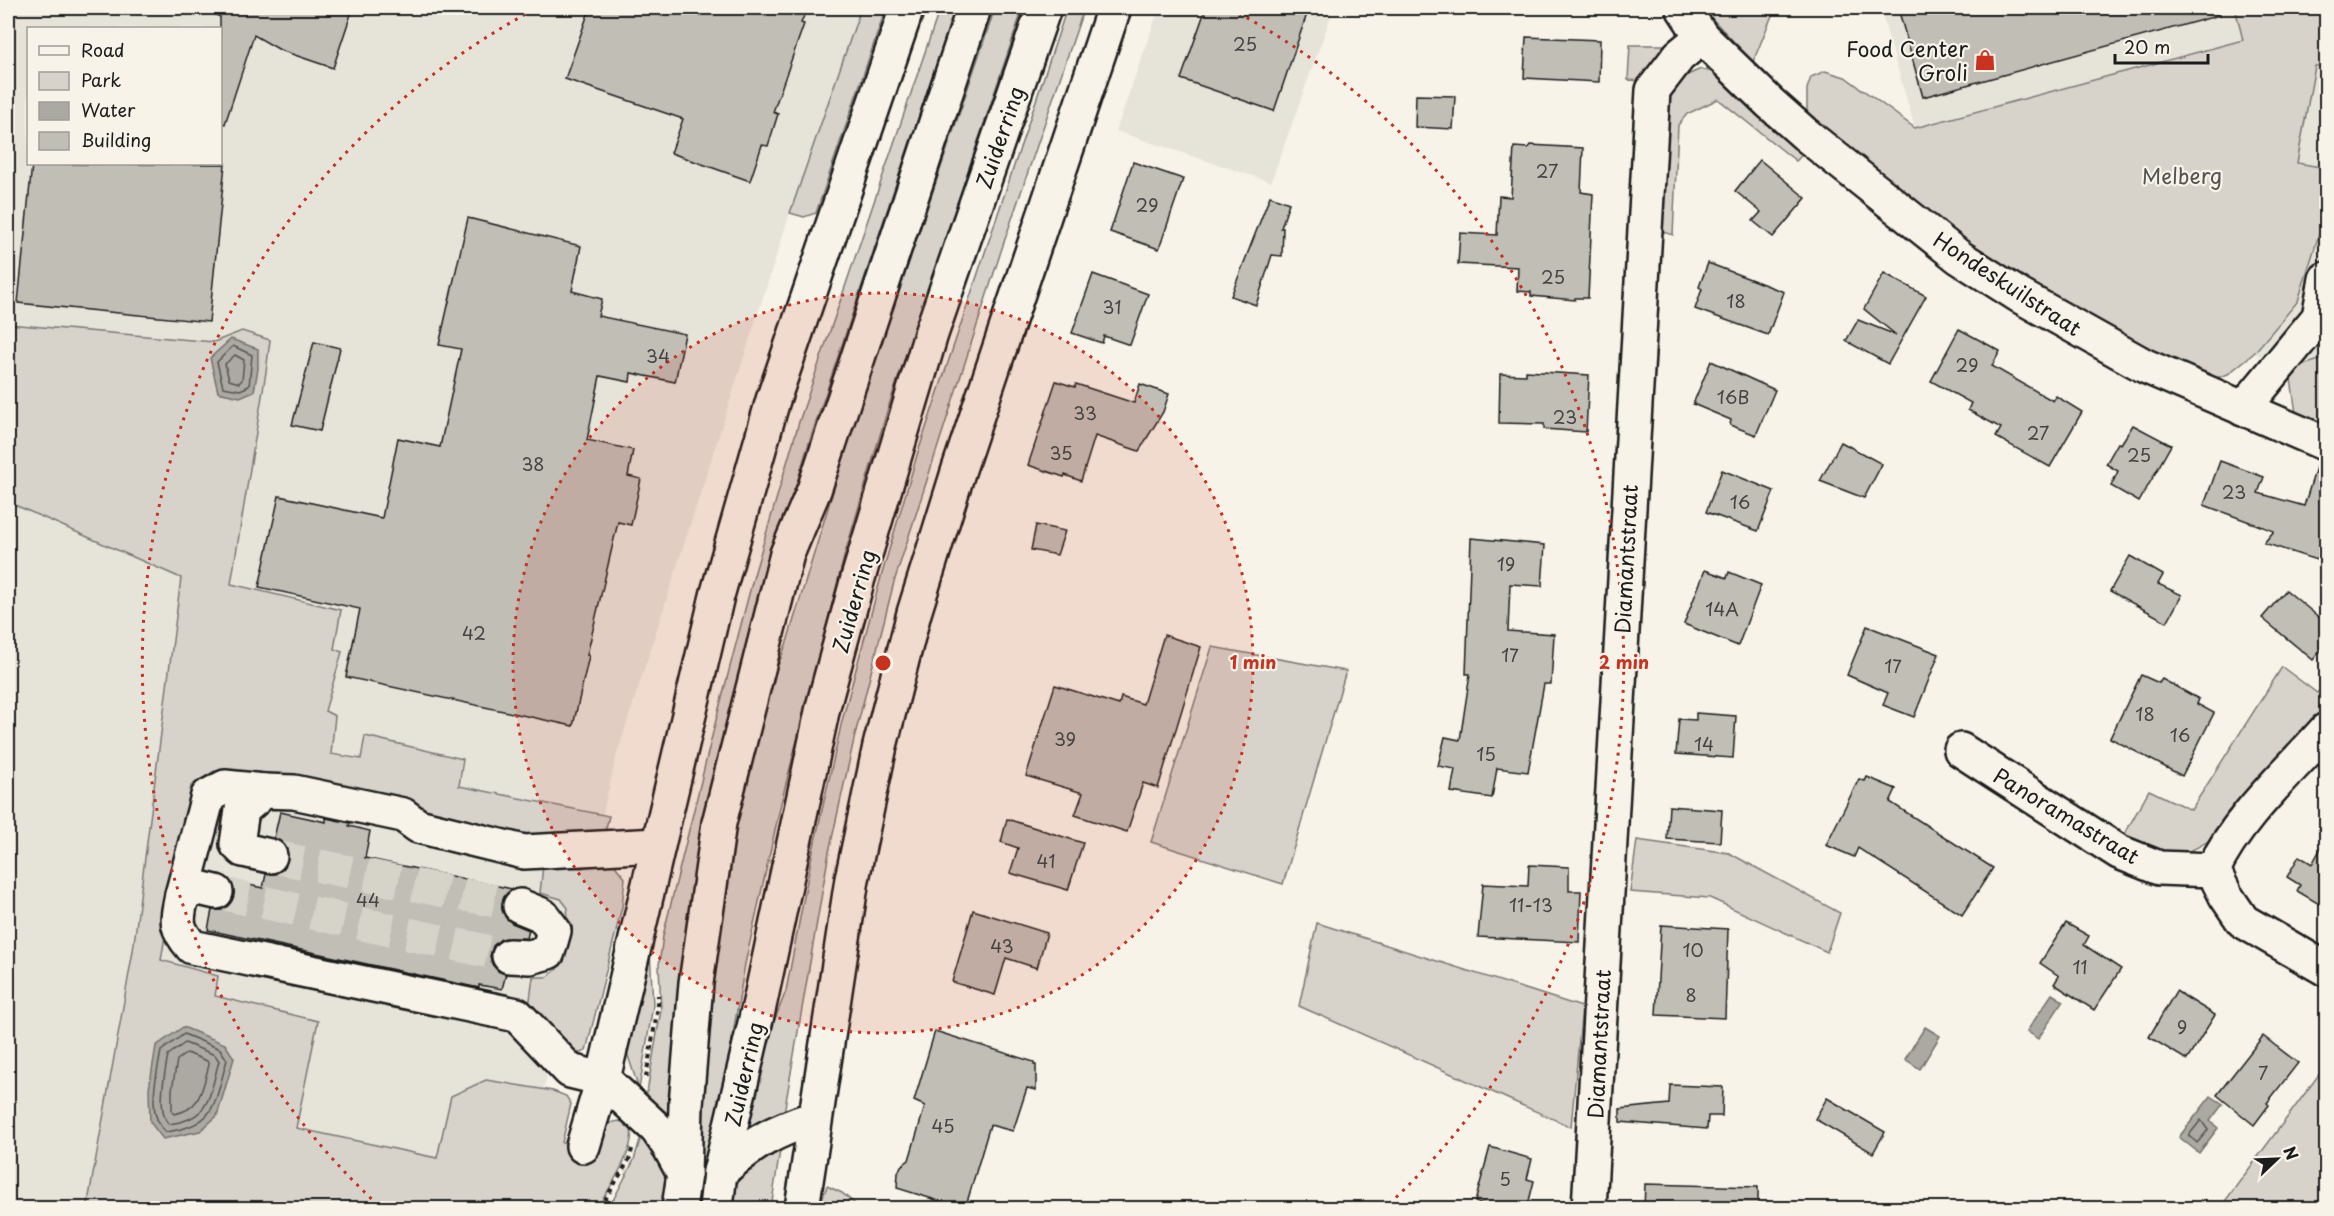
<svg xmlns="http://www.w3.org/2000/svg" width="2334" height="1216" font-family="'Playpen Sans',sans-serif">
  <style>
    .built { fill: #e6e3d9; fill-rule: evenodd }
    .green { fill: #d7d3cb; stroke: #7a7874; stroke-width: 1.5 }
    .water { fill: #aca9a2; stroke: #72716c; stroke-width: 1.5 }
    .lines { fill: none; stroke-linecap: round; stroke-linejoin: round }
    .shore { stroke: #565452; stroke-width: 1.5 }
    .building { fill: #c0beb5; stroke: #1c1c1c; stroke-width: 1.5 }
    .minor-tunnel { stroke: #d6d3c9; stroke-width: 33; stroke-dasharray: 33 16; stroke-linecap: butt }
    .minor-casing { stroke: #1c1c1c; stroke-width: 38 }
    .major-casing { stroke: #1c1c1c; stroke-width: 38 }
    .path { stroke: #1c1c1c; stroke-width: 4; stroke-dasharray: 4.5 4.5; stroke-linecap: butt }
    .minor { stroke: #f7f3e8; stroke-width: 33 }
    .major { stroke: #f7f3e8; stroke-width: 33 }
    .ring { fill: none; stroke: #c8321e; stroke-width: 3; stroke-dasharray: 3 6 }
    .labels { text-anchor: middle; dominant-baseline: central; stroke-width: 4.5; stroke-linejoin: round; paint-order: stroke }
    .number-label { font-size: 18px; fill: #454442 }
    .poi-label { font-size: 21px; fill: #1c1c1c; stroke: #f7f3e8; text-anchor: end }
    .street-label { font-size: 21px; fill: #1c1c1c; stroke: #f7f3e8 }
    .park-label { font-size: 21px; fill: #545351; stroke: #f7f3e8 }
    .centre { fill: #c8321e; stroke: #f7f3e8; stroke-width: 3 }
    .ring-label { font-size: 18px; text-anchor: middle; font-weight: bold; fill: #c8321e; stroke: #f7f3e8; stroke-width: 4.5; stroke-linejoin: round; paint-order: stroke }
  </style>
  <rect width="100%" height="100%" fill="#f7f3e8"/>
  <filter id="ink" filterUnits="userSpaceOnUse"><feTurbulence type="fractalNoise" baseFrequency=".0167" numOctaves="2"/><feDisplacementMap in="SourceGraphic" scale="12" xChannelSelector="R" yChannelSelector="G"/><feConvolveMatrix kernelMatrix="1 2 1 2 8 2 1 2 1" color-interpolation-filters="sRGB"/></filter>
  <g filter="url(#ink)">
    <g class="built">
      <path d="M8 8H861L790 213 617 754 590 867 544 1089 486 1080 438 1158 296 1128 318 1021 215 996 218 976 133 951 88 1208H8V502L181 578 170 671 242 331 214 342 8 324ZM28 28H220V164H28Z"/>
      <polygon points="1159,8 1337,8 1333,10 1271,182 1116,131"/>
      <polygon points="1880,8 2235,8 2244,40 1915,128"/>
      <polygon points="2315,65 2326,66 2326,168 2297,164"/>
      <polygon points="2326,212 2326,358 2300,366 2290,372 2254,353 2298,301"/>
    </g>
    <g class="green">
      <polygon points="861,8 886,8 816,213 804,217 790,213"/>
      <polygon points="940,8 955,8 806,452 766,588 673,1122 663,1110 646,1098 661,1010 659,965 663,936 715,724 754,575 799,422"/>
      <polygon points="995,8 1023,8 888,408 844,557 782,799 745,964 703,1208 690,1208 719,872 755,726 787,642 849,439"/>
      <polygon points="1067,8 1084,8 1003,245 894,582 855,735 829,852 784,1113 741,1136 767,1039 786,991 812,855 842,721 881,577 918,452"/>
      <polygon points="1702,8 1775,8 1753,62"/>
      <polygon points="2235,8 2326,8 2326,66 2315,66 2297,163 2326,168 2326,212 2298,301 2254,353 2228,374 2210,380 2103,327 2009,274 1965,242 1807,118 1807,89 1811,77 1825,71 1845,77 1915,128 2243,40"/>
      <polygon points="1630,45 1668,45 1644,81 1628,80"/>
      <path d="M1701 69 1723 75 1804 153 1796 161 1718 99 1687 114 1678 125 1673 235 1657 230 1663 103C1674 82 1679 78 1701 69Z"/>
      <path d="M8 324 214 342 242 331 270 340 266 372 231 584 341 610 334 649 342 652 325 711 335 716 331 754 361 759 365 736 463 759 459 786 609 816 604 836 544 845 286 783 214 771 191 786 161 960 218 976 215 996 318 1021 296 1128 437 1158 451 1096 486 1080 553 1091 566 1096 571 1104 562 1143 598 1153 608 1124C614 1121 620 1120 626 1123 646 1135 606 1194 597 1208H87L133 951 181 578 8 502Z"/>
      <polygon points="2326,358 2326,429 2297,420 2290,372 2300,366"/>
      <polygon points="1212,647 1346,671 1283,884 1151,842"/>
      <path d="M2282 667 2317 693 2326 683V708L2217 835C2180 862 2162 860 2122 839L2149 790 2191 810Z"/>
      <polygon points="1637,840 1729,853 1840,913 1827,952 1710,898 1630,892"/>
      <polygon points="612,862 625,878 622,907 586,1051 571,1056 528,1015 533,977 547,977 557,969 568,908 561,899 540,893 543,866 582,868"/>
      <polygon points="1317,923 1582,1007 1571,1127 1299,1006"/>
      <polygon points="650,952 653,1005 639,1089 627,1053 628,1034"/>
      <polygon points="2326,1065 2326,1208 2220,1208"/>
      <path d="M642 1133C661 1163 669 1172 667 1208H609L634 1160Z"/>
      <path d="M781 1144 771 1208H728C739 1169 750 1167 781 1144Z"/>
      <polygon points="827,1186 842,1193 860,1208 782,1208 783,1201 821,1202"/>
    </g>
    <g class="water">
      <polygon points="231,339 258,349 258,369 254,391 240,397 218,392 210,358"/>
      <polygon points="2052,994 2063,1001 2038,1039 2027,1031"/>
      <polygon points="183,1027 225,1044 234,1058 217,1116 200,1131 163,1139 150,1122 149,1089 156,1046"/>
      <polygon points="1925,1027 1940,1036 1920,1069 1905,1059"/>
      <polygon points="2211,1096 2223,1104 2210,1121 2218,1128 2199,1153 2179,1137"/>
    </g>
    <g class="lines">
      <g class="shore">
        <polygon points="233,346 252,355 249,386 240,390 223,387 217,362"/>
        <polygon points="235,355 244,360 242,380 239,383 229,380 225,364"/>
        <path d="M184 1034 220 1049 227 1060C214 1104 217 1125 166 1132 145 1114 157 1075 161 1051Z"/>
        <path d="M185 1043 215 1055 219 1061C209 1096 211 1119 169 1124 156 1111 165 1073 168 1055Z"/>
        <path d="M187 1053 207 1061 209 1065C202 1088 202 1109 174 1114L172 1112V1090L177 1060Z"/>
        <polygon points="2201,1120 2208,1130 2197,1143 2189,1135"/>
      </g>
    </g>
    <g class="building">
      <polygon points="203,8 353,8 333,68 280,50 254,35 225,124 220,123 220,17"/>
      <polygon points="590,8 807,8 801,23 804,24 773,112 778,114 768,146 762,145 750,181 671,153 683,119 565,79"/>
      <polygon points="1206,8 1309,8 1274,111 1181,79"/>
      <polygon points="1898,8 2219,8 2220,15 1923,97"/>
      <polygon points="1526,37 1600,40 1599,82 1524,78"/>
      <polygon points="1416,95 1455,96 1453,129 1415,127"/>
      <polygon points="1530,145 1583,148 1581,192 1593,194 1588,298 1575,298 1575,300 1531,296 1531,292 1517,291 1518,267 1458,264 1460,233 1497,235 1499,196 1511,197 1514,147 1528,148"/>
      <polygon points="1760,160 1806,198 1773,237 1753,221 1761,212 1735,191"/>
      <polygon points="1133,162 1183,179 1159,249 1110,232"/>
      <polygon points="32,164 225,164 209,322 18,303"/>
      <polygon points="1270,196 1289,203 1281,228 1283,228 1282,256 1272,255 1256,305 1231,296"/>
      <polygon points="468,218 581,246 572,291 602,299 598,316 685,334 675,382 631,373 630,382 600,376 587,440 633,450 628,476 641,479 631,525 618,522 587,655 589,656 573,726 346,677 360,609 259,587 279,496 382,518 398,438 440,447 461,349 439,345"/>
      <polygon points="1708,263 1784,292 1768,335 1695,309 1702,289 1699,287"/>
      <polygon points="1884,273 1926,296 1888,364 1846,341 1858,320 1896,335 1864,309"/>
      <polygon points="1093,274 1148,294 1130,345 1104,336 1102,343 1072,333"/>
      <polygon points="1959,329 2000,351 1992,366 2053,401 2056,396 2082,412 2050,467 1996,437 2001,428 1968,410 1971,403 1931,381"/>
      <polygon points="314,342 340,348 320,431 292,425"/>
      <polygon points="1711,361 1775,390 1756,435 1730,425 1731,420 1693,404"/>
      <polygon points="1526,371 1589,375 1586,432 1544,429 1544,424 1499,423 1500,374 1526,375"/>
      <polygon points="1056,381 1075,387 1076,384 1134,403 1140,384 1169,394 1163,412 1139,451 1095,436 1081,481 1065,475 1064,477 1028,465"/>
      <polygon points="2133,425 2171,445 2139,502 2111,486 2118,471 2106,464 2118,443 2121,444"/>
      <polygon points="1841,442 1882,464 1864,498 1820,481"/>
      <polygon points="2220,461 2264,477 2258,493 2304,506 2318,461 2326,462 2326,563 2264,543 2274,531 2204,505"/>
      <polygon points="1722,470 1774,491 1758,531 1706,512"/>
      <polygon points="1036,525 1065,531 1057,555 1031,550"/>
      <polygon points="1471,538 1545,545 1542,586 1510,584 1508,631 1554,634 1551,684 1544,684 1528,772 1497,768 1492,798 1451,792 1455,769 1438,766 1445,737 1460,740 1470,674 1466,674"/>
      <polygon points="2130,556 2163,575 2158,584 2182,595 2167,622 2110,591"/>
      <polygon points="1705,570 1727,578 1729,572 1761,585 1738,646 1684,624"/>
      <polygon points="2286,590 2326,623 2326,644 2313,660 2262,618"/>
      <polygon points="1867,626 1939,654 1914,717 1883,705 1888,693 1847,675"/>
      <polygon points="1164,635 1201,647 1158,788 1143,783 1127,832 1075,815 1083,793 1026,776 1055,685 1119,705 1121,697 1143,704"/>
      <polygon points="2141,675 2159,683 2162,679 2199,699 2197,704 2214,713 2182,776 2110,738"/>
      <polygon points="1696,713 1736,716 1733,758 1676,754 1679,719 1696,720"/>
      <polygon points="1867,777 1896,789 1890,802 1993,868 1962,915 1858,848 1854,857 1826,845 1859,779 1865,781"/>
      <polygon points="1669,806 1722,810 1720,842 1667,839"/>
      <polygon points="280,812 326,822 326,818 350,823 349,826 370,831 365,858 512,889 503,898 502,909 506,918 512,923 529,930 527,938 501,939 493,946 490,956 492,964 498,971 506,974 502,989 479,985 479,988 208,930 212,910 222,910 229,905 234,897 234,887 231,881 263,888 266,874 276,874 284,868 288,859 288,850 282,842 274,838"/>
      <polygon points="1007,819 1083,843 1068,890 1010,873 1018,848 1001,842"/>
      <polygon points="2326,839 2326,908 2297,891 2300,885 2287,877 2299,856 2312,864"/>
      <polygon points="1529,865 1569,867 1569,891 1581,891 1579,942 1478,937 1483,884 1528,886"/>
      <polygon points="973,910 1047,933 1037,968 1006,958 995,995 952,982"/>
      <polygon points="2066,923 2089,936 2084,945 2121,969 2094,1010 2054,984 2059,976 2040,963"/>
      <polygon points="1661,925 1728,929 1725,1018 1656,1015"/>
      <polygon points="2176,991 2215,1015 2187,1060 2149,1037"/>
      <polygon points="935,1031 1034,1062 1034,1065 1036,1065 1036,1090 1027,1088 1013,1131 990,1125 965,1209 897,1188 898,1173 901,1166 909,1160 925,1106 914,1101"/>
      <polygon points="2263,1036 2298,1063 2267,1103 2269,1105 2254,1125 2217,1095"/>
      <polygon points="1670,1085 1723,1087 1722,1116 1708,1116 1707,1129 1620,1122 1620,1109 1669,1104"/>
      <polygon points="1827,1098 1885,1132 1873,1153 1815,1119"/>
      <polygon points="1490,1147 1532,1159 1527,1179 1534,1181 1527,1209 1484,1209 1485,1205 1475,1202"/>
      <polygon points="1645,1184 1758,1187 1758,1209 1644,1209"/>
    </g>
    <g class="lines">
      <g class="minor-tunnel">
        <polyline points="270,856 520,906"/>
        <polyline points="216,892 509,956"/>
      </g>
      <defs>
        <g id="minor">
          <polyline points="1683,8 1702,37 1770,103 1805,134 1959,257 2020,296 2145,366 2326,444"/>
          <polyline points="2243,409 2319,317 2326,279"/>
          <path d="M2326 730C2288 773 2238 817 2213 870L2226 896 2243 921 2326 969"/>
          <polyline points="1961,750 2119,852 2159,868 2213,870"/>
          <polyline points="270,856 243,850 237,844 242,810 264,791 294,792 403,815 418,826 524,852 658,845"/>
          <path d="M216 892 199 888 182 895C177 921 174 926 192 947L517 1015 570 1071 603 1079 657 1129 670 1148 684 1174"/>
          <polyline points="182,895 208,796 225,787 264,791"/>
          <polyline points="509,956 530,957 548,952 554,931 542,915 520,906"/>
          <polyline points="583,1146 603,1079 717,596 773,400 907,8"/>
          <path d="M720 1172C755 1142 771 1132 815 1118"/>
          <polyline points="803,1201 852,879 880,746 914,613 959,469 1114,8"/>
          <polyline points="1589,1208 1653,90 1679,56 1702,37"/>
        </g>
        <g id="major">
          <polyline points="679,1208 684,1174 686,1105 696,983 719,823 787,554 814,490 974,8"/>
          <polyline points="716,1208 720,1172 760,1002 823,707 858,578 931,334 1044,8"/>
        </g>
      </defs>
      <use href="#minor" class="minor-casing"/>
      <use href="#major" class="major-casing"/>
      <g class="path">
        <polyline points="646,1077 658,1006 658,995"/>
        <polyline points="600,1208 630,1158 632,1149"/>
      </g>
      <use href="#minor" class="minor"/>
      <use href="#major" class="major"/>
    </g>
  </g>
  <circle cx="883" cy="663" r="370" fill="#c8321e" fill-opacity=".12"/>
  <g class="ring">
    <circle cx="883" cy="663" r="370"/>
    <path d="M378 1205A741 741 0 0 1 535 9M1231 9A741 741 0 0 1 1388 1205"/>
  </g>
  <defs>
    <symbol id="shop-bare" viewBox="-9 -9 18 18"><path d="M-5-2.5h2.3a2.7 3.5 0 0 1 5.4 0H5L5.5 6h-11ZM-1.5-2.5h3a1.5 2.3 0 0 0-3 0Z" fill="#c8321e" stroke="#f7f3e8" stroke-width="2.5" paint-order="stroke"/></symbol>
  </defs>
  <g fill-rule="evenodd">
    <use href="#shop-bare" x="1970" y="45" width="30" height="30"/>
  </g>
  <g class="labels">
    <g class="number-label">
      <text x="1245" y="43">25</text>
      <text x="1547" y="170">27</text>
      <text x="1147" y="204">29</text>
      <text x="1553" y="276">25</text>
      <text x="1736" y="300">18</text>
      <text x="1112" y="306">31</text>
      <text x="658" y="355">34</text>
      <text x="1967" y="364">29</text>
      <text x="1733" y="396">16B</text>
      <text x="1085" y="412">33</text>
      <text x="1565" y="416">23</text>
      <text x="2038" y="432">27</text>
      <text x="1061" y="452">35</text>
      <text x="2139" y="454">25</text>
      <text x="533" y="463">38</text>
      <text x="2234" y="491">23</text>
      <text x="1740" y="501">16</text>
      <text x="1506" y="563">19</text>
      <text x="1722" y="608">14A</text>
      <text x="474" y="632">42</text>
      <text x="1510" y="654">17</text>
      <text x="1893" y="665">17</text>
      <text x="2145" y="713">18</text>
      <text x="2180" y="734">16</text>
      <text x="1065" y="738">39</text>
      <text x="1704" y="743">14</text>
      <text x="1486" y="753">15</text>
      <text x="1046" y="860">41</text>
      <text x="368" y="899">44</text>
      <text x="1531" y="904">11-13</text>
      <text x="1002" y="945">43</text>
      <text x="1693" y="949">10</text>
      <text x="2080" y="966">11</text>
      <text x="1691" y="994">8</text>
      <text x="2182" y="1026">9</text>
      <text x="2263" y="1072">7</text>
      <text x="943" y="1125">45</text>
      <text x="1505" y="1178">5</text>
    </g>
    <g class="poi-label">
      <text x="1968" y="48">Food Center<tspan x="1968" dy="24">Groli</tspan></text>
    </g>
    <g class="street-label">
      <text transform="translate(999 137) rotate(-71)">Zuiderring</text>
      <text transform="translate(2008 283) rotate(33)">Hondeskuilstraat</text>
      <text transform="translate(1625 559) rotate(-87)">Diamantstraat</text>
      <text transform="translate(853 601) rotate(-74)">Zuiderring</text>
      <text transform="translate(2067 815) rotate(31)">Panoramastraat</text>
      <text transform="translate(1598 1044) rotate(-87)">Diamantstraat</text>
      <text transform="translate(743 1074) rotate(-77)">Zuiderring</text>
    </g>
    <g class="park-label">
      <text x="2182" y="175">Melberg</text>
    </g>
  </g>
  <circle cx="883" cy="663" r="9" class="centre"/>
  <g class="ring-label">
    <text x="1253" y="669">1 min</text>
    <text x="1624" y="669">2 min</text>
  </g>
  <rect width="2334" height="1216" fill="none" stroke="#f7f3e8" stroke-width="30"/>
  <rect x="15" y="15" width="2304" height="1186" fill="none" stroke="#1c1c1c" stroke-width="2" filter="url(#ink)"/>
  <rect x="27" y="27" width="195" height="138" fill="#f7f3e8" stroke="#9f9d96" stroke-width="1.5"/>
  <rect x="39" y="46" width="30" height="9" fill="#f7f3e8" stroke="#9f9d96" stroke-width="1.5"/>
  <text x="81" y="57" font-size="18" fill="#1c1c1c">Road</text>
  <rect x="39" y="72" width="30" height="18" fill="#d7d3cb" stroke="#9f9d96" stroke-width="1.5"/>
  <text x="81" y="87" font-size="18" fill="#1c1c1c">Park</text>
  <rect x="39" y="102" width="30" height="18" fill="#aca9a2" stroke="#9f9d96" stroke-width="1.5"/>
  <text x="81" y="117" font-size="18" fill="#1c1c1c">Water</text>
  <rect x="39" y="132" width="30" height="18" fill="#c0beb5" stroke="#9f9d96" stroke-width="1.5"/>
  <text x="81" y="147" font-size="18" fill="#1c1c1c">Building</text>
  <g transform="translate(2277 1159) rotate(67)" stroke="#f7f3e8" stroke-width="4.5" paint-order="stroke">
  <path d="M0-4.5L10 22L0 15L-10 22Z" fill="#1c1c1c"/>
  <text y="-9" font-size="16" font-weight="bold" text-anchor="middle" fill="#1c1c1c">N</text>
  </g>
  <path d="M2115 54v9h93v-9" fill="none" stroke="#1c1c1c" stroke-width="3"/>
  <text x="2124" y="54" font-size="18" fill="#1c1c1c" stroke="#f7f3e8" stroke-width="4.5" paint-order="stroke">20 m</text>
</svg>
